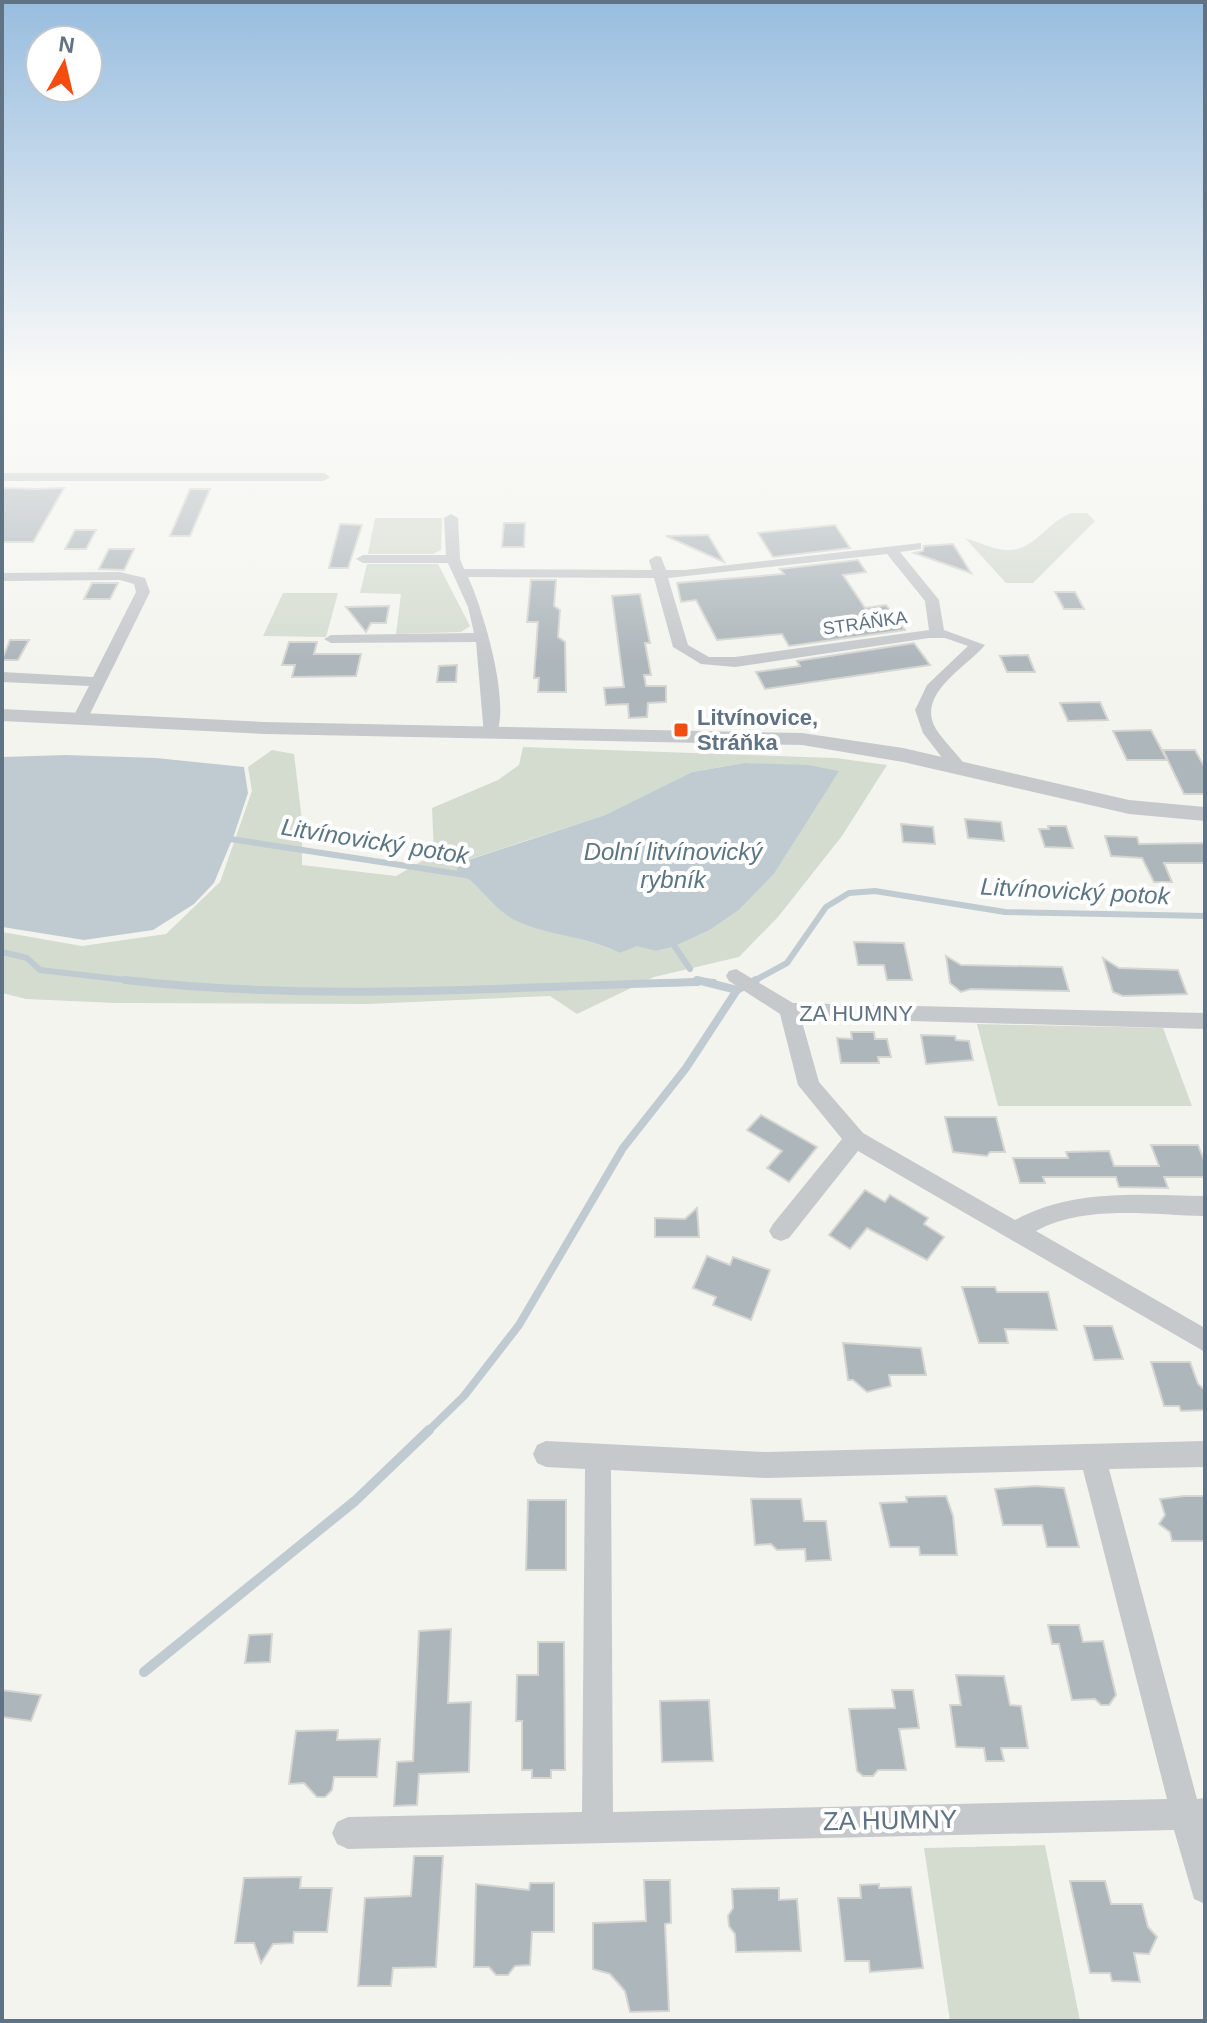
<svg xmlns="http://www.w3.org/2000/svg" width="1207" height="2023" font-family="Arial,sans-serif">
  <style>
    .green { fill: #d4dcd0; fill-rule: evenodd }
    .water { fill: #c0cbd1 }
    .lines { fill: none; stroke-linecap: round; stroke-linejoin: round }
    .stream-far2 { stroke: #c0cbd1; stroke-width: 6 }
    .stream-far1 { stroke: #c0cbd1; stroke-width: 8 }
    .stream { stroke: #c0cbd1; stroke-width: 10 }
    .building { fill: #adb6bb; stroke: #d5d5d2; stroke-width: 2 }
    .minor { fill: #c6c9cc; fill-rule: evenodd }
    .tertiary { fill: #c6c9cc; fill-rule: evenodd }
    .poi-dot { fill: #f54c0f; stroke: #fff; stroke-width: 3 }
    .labels { text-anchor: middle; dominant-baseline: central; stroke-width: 8; stroke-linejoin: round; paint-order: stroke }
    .far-street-label { font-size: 18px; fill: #607384; stroke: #fff }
    .poi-label { font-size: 22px; font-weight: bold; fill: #607384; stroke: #fff; text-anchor: start }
    .street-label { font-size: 22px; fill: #607384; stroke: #fff }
    .water-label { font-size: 24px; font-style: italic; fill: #5b7682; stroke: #fff }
    .near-street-label { font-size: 26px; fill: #607384; stroke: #fff }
  </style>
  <rect width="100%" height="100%" fill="#f4f4ef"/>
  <g class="green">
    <path d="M1072 513H1087L1095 521 1033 583H1006L965 538C978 542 994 550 1008 550 1035 551 1047 521 1072 513Z"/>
    <polygon points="375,518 442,518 441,550 433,554 368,554"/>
    <polygon points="367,564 438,564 470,626 461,632 396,634 401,594 360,593"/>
    <polygon points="283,593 338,593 326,637 263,636"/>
    <path d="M523 747 836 758 887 765 842 836 778 917 739 957 654 977 577 1014 550 996 368 1004 115 1003 26 999 2 993V932L82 946 166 934 220 882 252 791 248 767 272 750 294 754 302 820V865L396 876 434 854 432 808 498 780 519 765ZM744 763 838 771 774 874 739 910 710 930 673 947 656 951 637 945 620 953C559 924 492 939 470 859L605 815 692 772Z"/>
    <polygon points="977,1024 1163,1028 1192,1106 998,1106"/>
    <polygon points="1045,1845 1080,2021 950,2021 924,1848"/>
  </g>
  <g class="water">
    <polygon points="66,755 156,758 244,767 248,793 234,835 214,883 194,904 153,930 84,940 2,927 2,757"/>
    <path d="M744 763 808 765 839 771 774 874 739 910 710 930 673 947 656 951 637 946 620 953C588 937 552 936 519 922 493 911 481 884 457 871L459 863 605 815 692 772Z"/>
  </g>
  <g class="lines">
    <g class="stream-far2">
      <polyline points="224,838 472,876"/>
      <polyline points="671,941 690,969"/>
      <polyline points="2,952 27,958 40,970 143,982"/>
      <polyline points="697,980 714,982"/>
      <polyline points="752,982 787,963 826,907 849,893 875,891 1005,912 1205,916"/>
    </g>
    <g class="stream-far1">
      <path d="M125 980C315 1002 507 987 698 982"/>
      <polyline points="697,980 737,990 756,980"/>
      <polyline points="427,1432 464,1396 519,1325 623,1148 686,1068 737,990"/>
    </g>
    <polyline class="stream" points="144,1672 355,1501 429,1430"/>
  </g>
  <g class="building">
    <polygon points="2,488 35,489 64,488 33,542 2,542"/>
    <polygon points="190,489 210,489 190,536 170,536"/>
    <polygon points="504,523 525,523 524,547 502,547"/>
    <polygon points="340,524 362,525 348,568 329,568"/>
    <polygon points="835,525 850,548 773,557 758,533"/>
    <polygon points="75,530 96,530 86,549 65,549"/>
    <polygon points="708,535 724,562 666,536"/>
    <polygon points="953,544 971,573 914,553 923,551 924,546"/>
    <polygon points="109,549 134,549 124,570 99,569"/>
    <polygon points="858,560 866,572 843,575 865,608 886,605 905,630 789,646 782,634 717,640 696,600 681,602 677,583 784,574 780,569"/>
    <polygon points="531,580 556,580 554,606 560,610 558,637 565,642 566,692 538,692 539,678 534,678 538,622 527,622"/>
    <polygon points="92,583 118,583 110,599 84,599"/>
    <polygon points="1055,592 1075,592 1084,609 1064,609"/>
    <polygon points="640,594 650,643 645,643 651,675 644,675 646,686 666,686 666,702 648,703 647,717 629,718 628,704 606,705 604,688 624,687 612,596"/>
    <polygon points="389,606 386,623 371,623 366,632 346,607"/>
    <polygon points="10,640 29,640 18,660 2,660"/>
    <polygon points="289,642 317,642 314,654 361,654 356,676 292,677 295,665 282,665"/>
    <polygon points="914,643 930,665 765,689 756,672 800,666 797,661"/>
    <polygon points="1028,655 1035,672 1007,672 1000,656"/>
    <polygon points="457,665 456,682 437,682 439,666"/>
    <polygon points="1100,702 1108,720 1068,721 1060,703"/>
    <polygon points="1151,730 1167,760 1127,760 1113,731"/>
    <polygon points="1163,750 1195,750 1205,768 1205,794 1184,794"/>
    <polygon points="965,819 1001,822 1004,841 968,838"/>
    <polygon points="901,824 933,827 935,844 903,842"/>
    <polygon points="1048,826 1066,826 1073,848 1045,847 1039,829 1049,829"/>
    <polygon points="1105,836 1137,837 1139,844 1205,843 1205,863 1164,863 1172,882 1154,882 1142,858 1111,856"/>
    <polygon points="854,942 904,943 912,980 887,980 884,965 858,965"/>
    <polygon points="946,956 961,965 1062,967 1069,991 971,989 961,992 950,983"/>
    <polygon points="1103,958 1119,968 1178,970 1187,994 1123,996 1113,992"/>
    <polygon points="851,1032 874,1032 875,1039 887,1039 891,1057 878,1057 879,1063 841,1063 837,1038 852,1039"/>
    <polygon points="921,1035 955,1036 956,1040 969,1041 973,1060 926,1064"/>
    <polygon points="761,1115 817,1147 789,1182 767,1168 782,1151 747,1130"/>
    <polygon points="945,1117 996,1117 1005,1152 990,1152 987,1156 953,1152"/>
    <polygon points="1151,1145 1198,1145 1205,1163 1205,1177 1164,1177 1168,1188 1119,1187 1116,1177 1043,1177 1045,1183 1020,1183 1013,1158 1068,1158 1066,1152 1109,1151 1114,1166 1159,1166"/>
    <polygon points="865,1190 885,1202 890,1195 928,1218 924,1224 944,1237 927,1260 867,1228 850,1249 829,1235"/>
    <polygon points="697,1208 699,1237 655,1237 655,1218 685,1219"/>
    <polygon points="707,1256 730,1265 733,1257 770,1270 751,1320 713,1305 716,1297 693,1288"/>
    <polygon points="962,1287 995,1287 997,1292 1048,1292 1057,1330 1005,1329 1008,1343 979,1343"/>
    <polygon points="1084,1326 1112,1326 1123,1359 1094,1360"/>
    <polygon points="843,1343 921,1348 926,1375 889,1375 891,1386 867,1392 853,1380 848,1380"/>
    <polygon points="1151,1362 1190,1362 1198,1384 1205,1390 1205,1410 1181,1411 1179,1406 1164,1406"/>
    <polygon points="1035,1486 1064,1488 1079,1547 1047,1547 1042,1525 1003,1525 995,1489"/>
    <polygon points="946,1496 953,1516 957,1555 920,1555 919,1547 890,1547 880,1503 907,1502 906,1497"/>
    <polygon points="1184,1496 1205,1496 1205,1541 1172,1541 1170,1532 1159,1524 1165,1515 1160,1499"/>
    <polygon points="751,1499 801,1499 804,1521 826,1521 831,1560 806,1561 805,1549 777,1550 771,1544 755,1545"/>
    <polygon points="528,1500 566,1500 566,1570 526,1570"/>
    <polygon points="1048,1625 1079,1625 1083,1642 1103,1641 1116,1695 1109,1705 1101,1705 1095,1699 1072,1700 1059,1644 1052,1644"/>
    <polygon points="451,1629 448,1703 471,1702 469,1772 419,1774 417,1805 394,1806 397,1762 413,1761 419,1631"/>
    <polygon points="272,1634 270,1662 245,1663 249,1635"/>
    <polygon points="538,1642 564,1642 565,1770 551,1770 551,1778 532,1778 532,1770 522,1770 522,1721 516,1721 517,1675 538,1675"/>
    <polygon points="956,1675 1004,1676 1010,1705 1021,1706 1028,1748 1001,1748 1004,1761 986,1761 984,1748 956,1747 950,1705 961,1705"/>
    <polygon points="2,1690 41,1695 31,1721 2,1717"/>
    <polygon points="892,1690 913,1690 919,1728 899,1729 906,1770 878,1770 873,1776 863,1776 857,1771 849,1709 895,1708"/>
    <polygon points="709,1700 713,1761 662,1762 660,1701"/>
    <polygon points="338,1730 337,1740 380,1739 377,1777 334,1777 332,1790 325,1797 317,1797 304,1783 289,1784 296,1731"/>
    <polygon points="414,1856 443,1856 436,1967 393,1968 391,1986 358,1986 365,1898 411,1896"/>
    <polygon points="301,1877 300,1888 332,1888 327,1932 294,1932 293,1943 273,1944 261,1963 254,1943 235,1943 244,1878"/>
    <polygon points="644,1880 670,1880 671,1923 665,1924 669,2011 630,2012 625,1991 610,1974 593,1969 593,1923 646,1921"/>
    <polygon points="1070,1881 1105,1881 1111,1904 1142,1904 1148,1927 1157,1937 1149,1954 1134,1953 1140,1982 1112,1981 1110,1973 1090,1973"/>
    <polygon points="530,1883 554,1883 554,1932 532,1932 530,1965 515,1966 508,1975 496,1975 489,1967 474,1967 476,1884 529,1890"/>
    <polygon points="879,1884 879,1888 911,1887 923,1968 870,1972 869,1961 845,1961 838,1898 861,1898 860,1885"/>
    <polygon points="779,1888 779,1900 797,1899 801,1951 736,1952 735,1934 729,1926 728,1916 733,1908 732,1889"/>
  </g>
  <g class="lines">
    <g class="minor">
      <polygon points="2,473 324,473 330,477 324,481 2,481"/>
      <path d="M451 514 458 518 460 559 464 569 652 570 649 560 656 556 661 557 666 570H685L921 543V549L900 552 939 600 944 630 985 645C967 667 915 694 936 729 945 743 958 754 967 768L965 772H953L923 733 915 710 927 685 968 646 945 638H929L735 667 701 664 673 647 654 578 468 577C483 609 511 703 496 735H484L476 642 331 643 324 639 331 635 474 633 468 607 448 563H363L356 559 363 555H446L444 518ZM887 554 925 601 929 630 735 657H709L688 645 668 578Z"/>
      <polygon points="120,572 145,578 150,592 86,722 80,724 72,719 89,686 2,682 2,672 93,677 136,592 134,584 120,580 2,581 2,573"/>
      <path d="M736 969 793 1003 1205 1013V1029L801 1018 819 1082 863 1133 1015 1220C1074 1188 1141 1195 1205 1196V1216C1151 1215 1085 1204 1036 1231L1205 1328V1352L858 1151 789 1238 781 1241 773 1238 769 1231 773 1224 842 1139 798 1085 780 1014 729 981 726 976 729 971Z"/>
      <path d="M546 1441 766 1452 1205 1441V1467L1109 1469 1197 1799 1205 1798V1904L1194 1899 1174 1830 348 1849 337 1844 332 1833 337 1822 348 1817 582 1812 585 1469 546 1467 537 1463 533 1454 537 1445ZM611 1470 766 1478 1083 1470 1167 1799 613 1812Z"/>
    </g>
    <polygon class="tertiary" points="2,709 264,722 802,733 903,748 1129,800 1205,807 1205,821 1129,814 903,762 802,745 264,734 2,721"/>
  </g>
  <linearGradient id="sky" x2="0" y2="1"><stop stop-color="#98bddf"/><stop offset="0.57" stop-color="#fafaf8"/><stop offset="1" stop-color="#fafaf8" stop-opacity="0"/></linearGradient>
  <rect width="1207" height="662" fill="url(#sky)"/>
  <rect class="poi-dot" x="673" y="722" width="16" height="16" rx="4"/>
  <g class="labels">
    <g class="far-street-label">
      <text transform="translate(865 623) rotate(-8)">STRÁŇKA</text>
    </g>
    <g class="poi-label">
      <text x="697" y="717">Litvínovice,<tspan x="697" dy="25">Stráňka</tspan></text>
    </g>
    <g class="street-label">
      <text x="856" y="1013">ZA HUMNY</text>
    </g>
    <g class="water-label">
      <text transform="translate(375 841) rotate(9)">Litvínovický potok</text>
      <text x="673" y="851">Dolní litvínovický<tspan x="673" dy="28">rybník</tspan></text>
      <text transform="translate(1075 891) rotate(3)">Litvínovický potok</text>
    </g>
    <g class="near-street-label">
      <text transform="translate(890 1820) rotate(-1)">ZA HUMNY</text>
    </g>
  </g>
  <rect width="1207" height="2023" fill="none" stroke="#607384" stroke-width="8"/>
  <g transform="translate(64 64) rotate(8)"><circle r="38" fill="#ffffff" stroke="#bfc7ce" stroke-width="2"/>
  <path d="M0-6L14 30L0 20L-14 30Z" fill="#f54c0f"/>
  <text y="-12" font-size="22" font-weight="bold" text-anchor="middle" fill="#607384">N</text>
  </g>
</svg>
